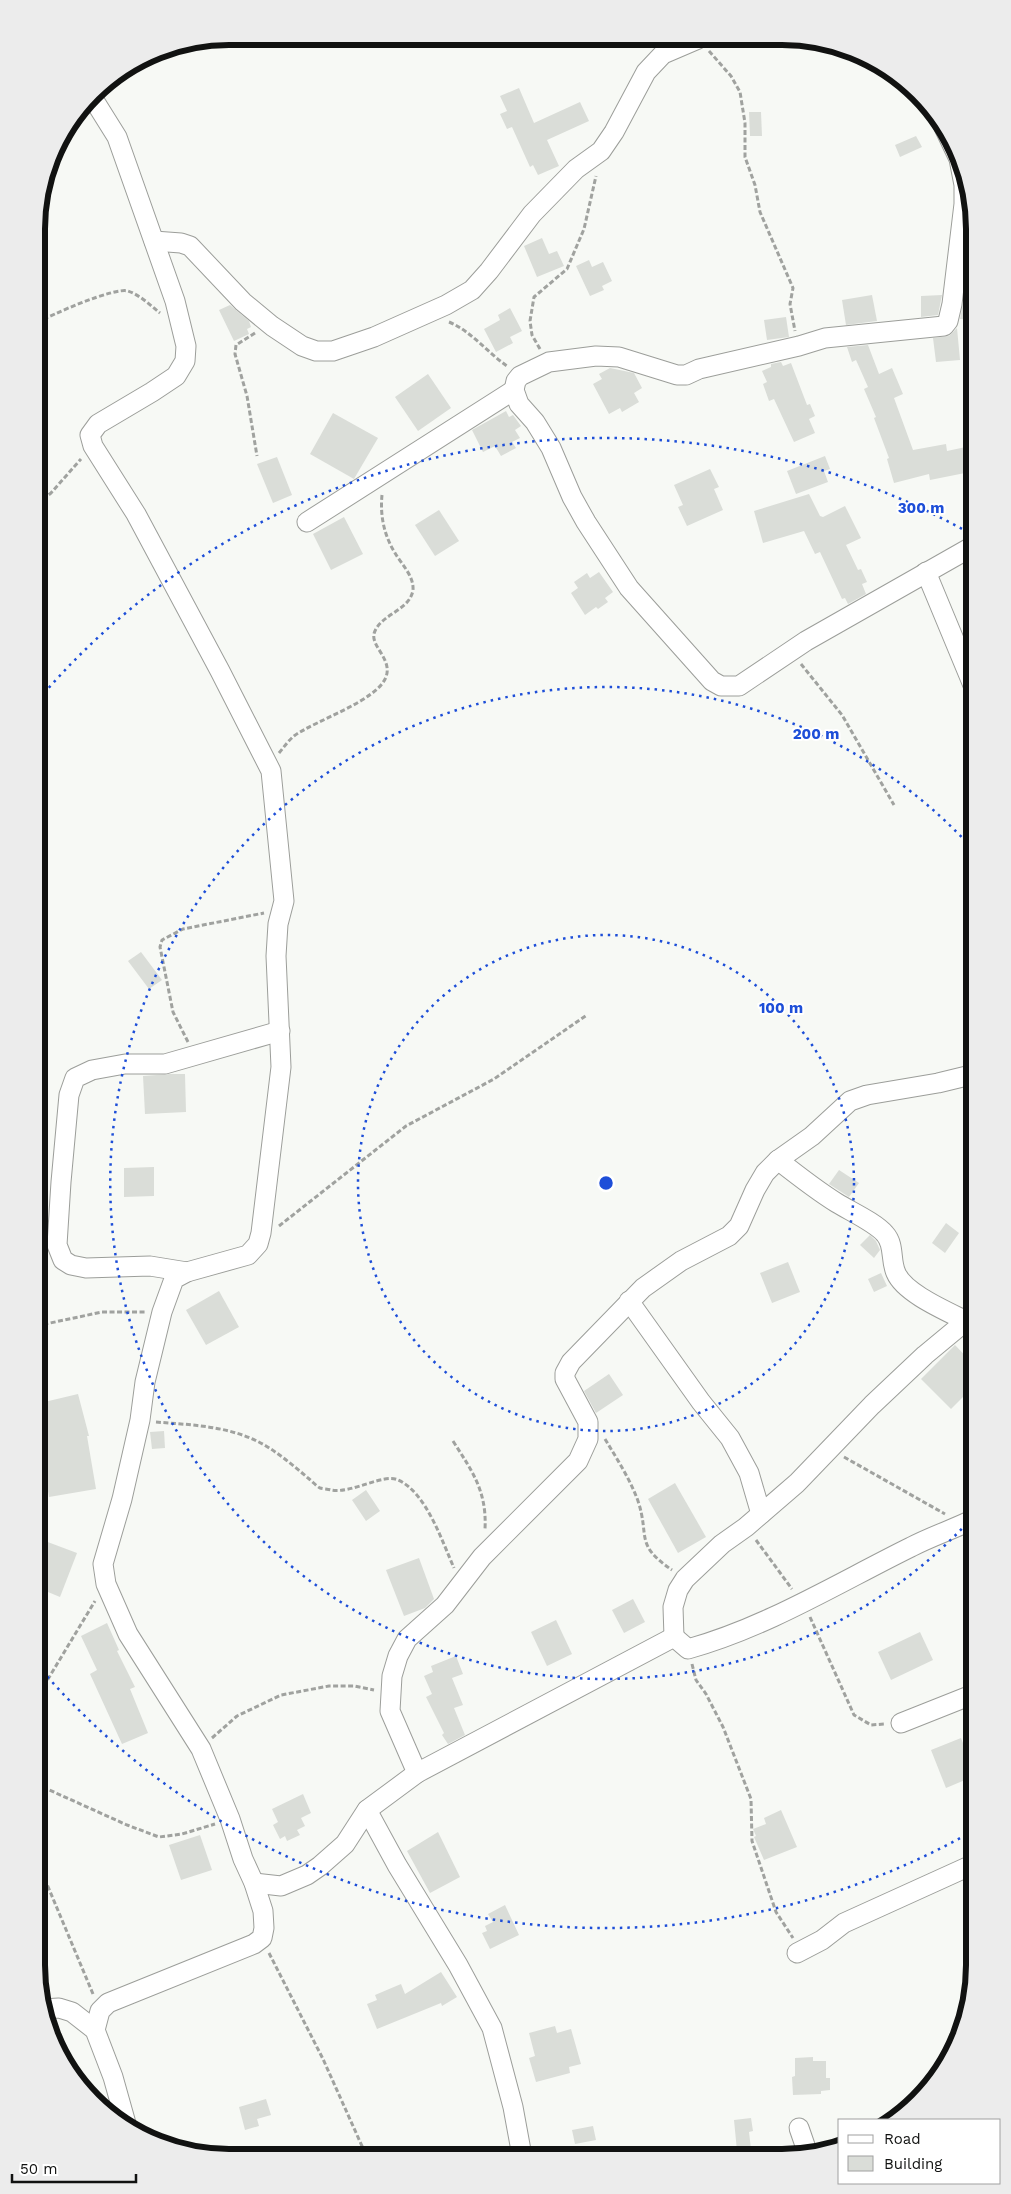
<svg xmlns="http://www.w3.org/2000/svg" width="1011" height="2194" font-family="'Work Sans',sans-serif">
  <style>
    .building { fill: #daddd8 }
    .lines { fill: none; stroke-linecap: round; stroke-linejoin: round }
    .street-casing { stroke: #9c9e9a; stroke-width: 21 }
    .path { stroke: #a0a29f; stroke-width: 3; stroke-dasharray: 5 2.5; stroke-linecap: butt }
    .street { stroke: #fff; stroke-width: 19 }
    .ring { fill: none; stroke: #1d4ed8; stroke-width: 2.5; stroke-dasharray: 2.5 5 }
    .rim { fill: none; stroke: #111211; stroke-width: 6 }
    .centre { fill: #1d4ed8; stroke: #fff; stroke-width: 2.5 }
    .ring-label { font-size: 15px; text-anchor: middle; font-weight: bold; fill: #1d4ed8; stroke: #fff; stroke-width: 4; stroke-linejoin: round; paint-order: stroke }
  </style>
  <rect width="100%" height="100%" fill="#f7f9f5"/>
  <g class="building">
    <polygon points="519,88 534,123 580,102 589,121 547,140 559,166 538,175 533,165 530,167 512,127 507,129 500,114 507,111 500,96"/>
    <polygon points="749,112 761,112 762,136 750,136"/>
    <polygon points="916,136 922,147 900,157 895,145"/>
    <polygon points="542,238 549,254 557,251 564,266 537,277 524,246"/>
    <polygon points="589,260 592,267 603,262 612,281 602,286 604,290 590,296 576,266"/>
    <polygon points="965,292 975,293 975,320 960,319"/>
    <polygon points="872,295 877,321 846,325 842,300"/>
    <polygon points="942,295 938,315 921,317 921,296"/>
    <polygon points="230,305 249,321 251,327 247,329 249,334 234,341 219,310"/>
    <polygon points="510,308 522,331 510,337 513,343 496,352 484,329 500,320 498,315"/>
    <polygon points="786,317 789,337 767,340 764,320"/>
    <polygon points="957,328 960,360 936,362 933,338 949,336"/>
    <polygon points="868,345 879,374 892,368 903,394 894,398 913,450 946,444 947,451 975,445 975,471 930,480 929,474 894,483 887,459 889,458 874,418 876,417 864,389 868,387 856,360 852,362 847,347"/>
    <polygon points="781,362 783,366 791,363 807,405 810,404 815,416 809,419 815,433 794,442 774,399 769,401 763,384 767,382 762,371 771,367 771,364"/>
    <polygon points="610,368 634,373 642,388 634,393 639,402 622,412 620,408 609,414 593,384 602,379 599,374"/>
    <polygon points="428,374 451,408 418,431 395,397"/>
    <polygon points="506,411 509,417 513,415 521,426 515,430 520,438 512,442 516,448 501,456 495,446 483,452 472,430"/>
    <polygon points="333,413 378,438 354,479 310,454"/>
    <polygon points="825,456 830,469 824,471 828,482 796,494 787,471"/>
    <polygon points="277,457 292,495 273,503 257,464"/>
    <polygon points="710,469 719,487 714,489 723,510 687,526 678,507 683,505 674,485"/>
    <polygon points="809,494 820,516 823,517 845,506 861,538 846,545 858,570 861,569 867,582 862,584 866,594 848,604 845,598 842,599 820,552 815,554 804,531 763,543 754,511"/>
    <polygon points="439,510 459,541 435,556 415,525"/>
    <polygon points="344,517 363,554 331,570 313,534"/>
    <polygon points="599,572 613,592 605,598 608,602 598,609 596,607 585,615 571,593 578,588 574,582 587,573 590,578"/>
    <polygon points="141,952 162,980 149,989 128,961"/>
    <polygon points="170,1074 185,1074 186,1112 145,1114 143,1076"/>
    <polygon points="154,1167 154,1196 124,1197 124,1168"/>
    <polygon points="839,1170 859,1183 849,1197 829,1184"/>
    <polygon points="946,1223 959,1233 945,1253 932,1243"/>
    <polygon points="870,1235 876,1241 880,1250 874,1258 860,1245"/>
    <polygon points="788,1262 800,1292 772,1303 760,1273"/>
    <polygon points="881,1273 887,1286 874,1292 868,1279"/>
    <polygon points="219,1291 239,1327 206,1345 186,1310"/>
    <polygon points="955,1345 974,1365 974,1386 951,1409 921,1379"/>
    <polygon points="609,1374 623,1395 596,1413 584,1391"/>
    <polygon points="78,1394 89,1436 87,1436 96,1489 49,1497 42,1456 46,1456 36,1416 36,1404"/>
    <polygon points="164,1431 165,1448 152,1449 150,1432"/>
    <polygon points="675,1483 706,1537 678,1553 648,1499"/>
    <polygon points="366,1490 380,1511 366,1521 352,1500"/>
    <polygon points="45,1541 77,1553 60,1597 36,1587 36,1563"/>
    <polygon points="419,1558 434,1599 425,1608 404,1616 386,1570"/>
    <polygon points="633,1599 645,1622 624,1633 612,1610"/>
    <polygon points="556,1620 572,1654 547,1666 531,1632"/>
    <polygon points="107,1623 119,1650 117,1651 135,1687 130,1689 148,1733 122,1744 90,1674 97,1670 81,1636"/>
    <polygon points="920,1632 933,1660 891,1680 878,1652"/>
    <polygon points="456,1656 463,1674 452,1678 463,1705 454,1708 465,1735 448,1744 442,1735 444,1733 426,1697 432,1694 424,1676 433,1672 431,1666"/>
    <polygon points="961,1738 974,1771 963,1776 965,1780 946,1788 931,1750"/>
    <polygon points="303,1794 311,1813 301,1818 305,1826 297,1830 300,1835 287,1841 285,1836 280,1839 273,1825 278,1822 272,1809"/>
    <polygon points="781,1810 797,1847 764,1860 754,1837 756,1836 753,1829 766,1824 764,1818"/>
    <polygon points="438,1832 460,1877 430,1893 407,1851"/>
    <polygon points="200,1835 212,1870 181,1880 169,1845"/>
    <polygon points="505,1905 519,1935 490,1949 482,1933 487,1931 485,1926 493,1922 488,1914"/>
    <polygon points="441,1972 457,1997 442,2006 441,2003 377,2029 367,2004 377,2000 375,1995 401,1984 405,1994"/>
    <polygon points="555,2026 557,2033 571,2029 581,2064 569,2067 570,2073 536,2082 529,2058 535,2056 529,2033"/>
    <polygon points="813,2057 813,2061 826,2061 826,2078 830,2078 830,2090 821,2091 821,2094 793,2095 792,2077 795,2076 795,2058"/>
    <polygon points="266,2099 271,2115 257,2119 259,2126 245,2130 239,2107"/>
    <polygon points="751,2118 753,2131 749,2132 751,2149 737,2151 734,2120"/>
    <polygon points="593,2126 596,2140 575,2144 572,2130"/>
  </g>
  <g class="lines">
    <defs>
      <g id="street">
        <polyline points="92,97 117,137 175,301 186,346 185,361 176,376 152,392 98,424 90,435 93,446 136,514 220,671 271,771 284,901 278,924 276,956 281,1067 261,1233 258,1244 248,1255 187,1272 174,1279 162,1312 145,1382 140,1420 122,1499 103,1564 106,1584 128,1634 201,1749 230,1819 243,1859 254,1883 263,1911 264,1928 262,1938 254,1944 108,2003 100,2011 95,2030"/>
        <polyline points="940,119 959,159 964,185 964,204 952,304 948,321 944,326 825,338 799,346 699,369 686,375 677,375 619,357 596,356 549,362 520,376 516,381 514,390 519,404 535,422 551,448 572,497 586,522 629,588 712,681 721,686 739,686 806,641 975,545"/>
        <polyline points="154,241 181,243 190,246 243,302 272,326 302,346 316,351 333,351 374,337 446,305 472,290 489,271 532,214 576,169 601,151 614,132 646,72 663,54 698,39"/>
        <polyline points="307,522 514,390"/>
        <polyline points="926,572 975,690"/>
        <path d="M778 1160C797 1175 816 1190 837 1203 850 1211 876 1223 885 1234 895 1245 890 1260 896 1273 905 1295 954 1314 974 1325"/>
        <polyline points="187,1272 150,1266 86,1268 71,1265 63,1260 57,1245 61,1182 69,1095 75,1078 92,1070 125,1064 165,1064 280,1031"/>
        <polyline points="629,1301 701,1402 730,1438 749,1473 761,1514"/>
        <polyline points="674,1637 673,1607 678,1590 685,1579 722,1544 746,1527 797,1483 872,1405 925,1355 966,1321"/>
        <polyline points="901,1723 974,1694"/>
        <polyline points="417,1773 390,1711 392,1676 398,1656 407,1639 445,1605 482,1557 578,1461 588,1439 588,1422 565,1379 565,1373 571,1362 643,1288 681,1261 729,1236 739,1226 755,1190 765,1173 778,1160 812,1136 850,1101 867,1095 938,1083 975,1074"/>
        <polyline points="367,1810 397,1865 458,1965 492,2028 513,2107 522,2156"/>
        <path d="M254 1883 281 1886 307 1875 320 1866 345 1844 367 1810 417 1773 674 1637 688 1649C767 1627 838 1583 911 1547 932 1536 954 1529 974 1519"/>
        <polyline points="797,1953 822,1940 844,1923 974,1864"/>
        <polyline points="42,2009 59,2008 72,2012 95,2030 113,2077 127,2127"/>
        <polyline points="799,2128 808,2154"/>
      </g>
    </defs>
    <use href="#street" class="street-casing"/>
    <g class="path">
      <polyline points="709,51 731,76 740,92 745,123 745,157 755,185 760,212 793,288 790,304 795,331"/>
      <path d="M449 322C471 331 488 353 507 366"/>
      <path d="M37 323C50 315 114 287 128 291 140 295 150 305 160 313"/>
      <polyline points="255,333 236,345 235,354 247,396 257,456"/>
      <polyline points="540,349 532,335 530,321 534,297 567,269 584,229 596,176"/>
      <polyline points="37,504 51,493 81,459"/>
      <polyline points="801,664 842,715 894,805"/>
      <path d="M279 753C284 747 289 740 294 736 316 720 377 701 386 677 393 658 368 645 375 631 382 614 410 610 413 590 414 576 402 565 395 553 384 535 380 516 382 495"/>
      <polyline points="188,1042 173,1012 160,947 162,940 183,929 264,913"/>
      <polyline points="279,1226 406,1126 494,1079 587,1015"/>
      <polyline points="36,1326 102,1312 146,1312"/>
      <path d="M156 1422C193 1425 233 1426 266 1446 281 1455 295 1467 308 1478 312 1481 316 1486 320 1488 323 1489 328 1489 331 1490 352 1494 383 1473 398 1480 426 1492 442 1541 454 1568"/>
      <path d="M605 1439C617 1459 630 1479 638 1501 650 1537 634 1544 672 1570"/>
      <path d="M453 1441C472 1471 487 1491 485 1529"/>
      <polyline points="844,1457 945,1514"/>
      <polyline points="756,1540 792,1589"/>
      <polyline points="810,1617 854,1715 871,1725 885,1724"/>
      <polyline points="692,1664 696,1680 706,1694 723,1727 751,1799 752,1841 776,1912 793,1938"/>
      <polyline points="36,1699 95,1601"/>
      <polyline points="212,1738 237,1716 281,1695 329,1686 354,1686 374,1690"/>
      <polyline points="36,1784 127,1825 159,1837 182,1834 215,1824"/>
      <polyline points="36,1858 93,1994"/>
      <polyline points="269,1953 323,2059 366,2155"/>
    </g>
    <use href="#street" class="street"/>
  </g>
  <g class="ring">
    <circle cx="606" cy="1183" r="248"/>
    <path d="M972 1518A496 496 0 1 1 972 848"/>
    <path d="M973 1831A745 745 0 0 1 39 1667M39 699A745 745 0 0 1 973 535"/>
  </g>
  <path d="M0 0H1011V2194H0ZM229 45H782A184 184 0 0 1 966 229V1965A184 184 0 0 1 782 2149H229A184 184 0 0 1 45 1965V229A184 184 0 0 1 229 45Z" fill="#ececec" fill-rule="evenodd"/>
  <path class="rim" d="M229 45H782A184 184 0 0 1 966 229V1965A184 184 0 0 1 782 2149H229A184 184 0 0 1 45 1965V229A184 184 0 0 1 229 45Z"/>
  <circle cx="606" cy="1183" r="8" class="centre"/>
  <g class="ring-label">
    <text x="921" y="513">300 m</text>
    <text x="816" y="739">200 m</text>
    <text x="781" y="1013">100 m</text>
  </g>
  <rect x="838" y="2119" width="162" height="65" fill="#ffffff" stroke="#a0a0a0"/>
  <rect x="848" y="2135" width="25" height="8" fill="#ffffff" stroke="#a0a0a0"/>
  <text x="884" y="2144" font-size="15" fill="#111211">Road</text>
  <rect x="848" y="2156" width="25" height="15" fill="#daddd8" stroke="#a0a0a0"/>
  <text x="884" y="2169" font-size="15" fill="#111211">Building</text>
  <path d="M12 2174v8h124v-8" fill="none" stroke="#111211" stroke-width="2.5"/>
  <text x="20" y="2174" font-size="15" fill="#111211" stroke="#ffffff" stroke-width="4" paint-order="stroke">50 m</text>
</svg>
